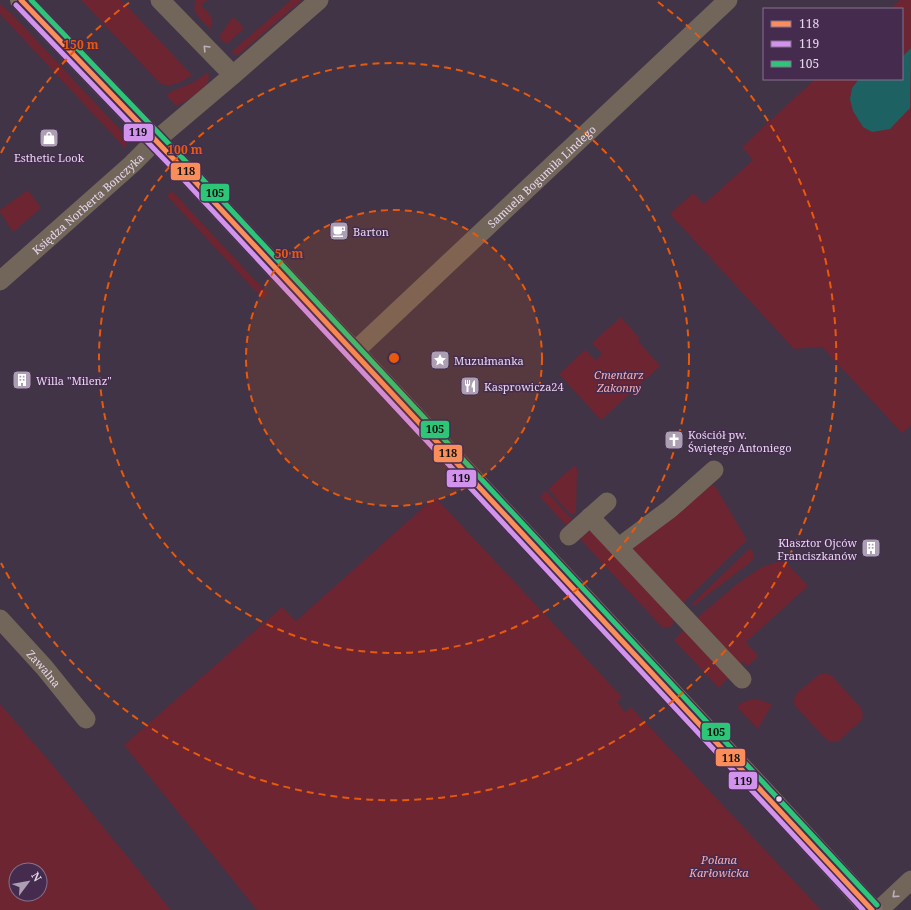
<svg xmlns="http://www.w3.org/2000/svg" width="911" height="910" font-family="'Noto Serif',serif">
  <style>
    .green { fill: #6c2531; fill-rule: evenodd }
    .water { fill: #1d6163 }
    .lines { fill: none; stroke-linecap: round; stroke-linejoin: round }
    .street { stroke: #72655a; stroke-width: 19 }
    .secondary { stroke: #7e705f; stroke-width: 22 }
    .bus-1-casing { stroke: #452c4f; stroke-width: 8 }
    .bus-2-casing { stroke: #452c4f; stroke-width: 8 }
    .bus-3-casing { stroke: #452c4f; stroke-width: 8 }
    .bus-1 { stroke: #fa8e5a; stroke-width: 5 }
    .bus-2 { stroke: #d193ec; stroke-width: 5 }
    .bus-3 { stroke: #2dc577; stroke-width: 5 }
    .oneway { stroke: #bdb0ba }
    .ring { fill: none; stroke: #e8590c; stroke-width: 2; stroke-dasharray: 7 5 }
    .bus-dot { fill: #e6d8ed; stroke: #452c4f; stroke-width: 1.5 }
    .labels { text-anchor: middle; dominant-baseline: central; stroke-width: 3; stroke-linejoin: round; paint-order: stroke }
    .poi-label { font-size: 11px; fill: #e6d8ed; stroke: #452c4f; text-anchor: start }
    .street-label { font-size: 11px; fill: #e6d8ed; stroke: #452c4f }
    .park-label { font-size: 11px; font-style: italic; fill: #faaeb2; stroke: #452c4f }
    .centre { fill: #e8590c; stroke: #452c4f; stroke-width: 2 }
    .ring-label { font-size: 12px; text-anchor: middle; font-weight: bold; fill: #e8590c; stroke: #452c4f; stroke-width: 3; stroke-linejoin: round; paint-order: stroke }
    .line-badge { stroke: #452c4f; stroke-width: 1.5 }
    .pale-badge-label { font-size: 11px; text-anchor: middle; font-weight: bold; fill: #111 }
  </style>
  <rect width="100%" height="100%" fill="#423447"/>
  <g class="green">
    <polygon points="81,0 121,0 192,75 181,82 167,86 160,83"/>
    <path d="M196 0H207L201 5C207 12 217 19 210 29 203 21 190 12 196 0Z"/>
    <polygon points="291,0 302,0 238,55 230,53"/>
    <polygon points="900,0 911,0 911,425 902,433 822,347 794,349 670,214 693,193 704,204 753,160 742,147 815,79 902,79 902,9 890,9"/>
    <polygon points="0,4 11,13 127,137 127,143 125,148 0,14"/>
    <polygon points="232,18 234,18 244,28 228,43 225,43 219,37"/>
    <path d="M208 72C209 75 209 79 208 82 205 89 184 103 176 106L167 96 170 92 194 82Z"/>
    <polygon points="28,190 41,208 13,232 0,212 0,210"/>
    <polygon points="172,191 268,294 263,299 167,196"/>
    <polygon points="621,317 640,339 638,341 660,366 601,420 559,374 585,350 595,360 602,354 592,343"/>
    <polygon points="574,466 577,468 576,513 571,515 548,489"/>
    <polygon points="712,485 715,486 747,540 681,605 629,548"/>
    <polygon points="546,491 572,519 566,525 540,497"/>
    <polygon points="435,497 622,697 617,702 625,712 631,707 821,910 257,910 124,745 282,607 296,621"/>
    <polygon points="592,527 675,616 673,624 669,628 662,627 580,539"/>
    <path d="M750 548C754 553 755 555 752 561L705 597 694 606 692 604Z"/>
    <polygon points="780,561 786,563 808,586 746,642 758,656 748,666 743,662 737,666 698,619 699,616 737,584 762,567"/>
    <polygon points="688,627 731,675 719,688 674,640"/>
    <polygon points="826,673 832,676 861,708 863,715 862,720 837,742 832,742 827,740 795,706 794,701 795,696 799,691 820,674"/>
    <path d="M756 699 772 704 758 729 737 707C743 701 748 700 756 699Z"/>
    <path d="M0 704 50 762 171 910H0ZM16 870H40V894H16Z"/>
  </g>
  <polygon class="water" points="911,48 910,108 890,129 872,132 863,127 853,111 850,99 852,88 859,79 902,79 902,57"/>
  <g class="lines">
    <g class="street">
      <polyline points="160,0 233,75"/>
      <path id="s1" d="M0 281 132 164 155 141 233 75 319 0"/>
      <path id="s2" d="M354 352 728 0"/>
      <polyline points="590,517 742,679"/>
      <polyline points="569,536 607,502"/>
      <polyline points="619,547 670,509 714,470"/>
      <path id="s3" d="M0 619 44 667 86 719"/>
      <polyline points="879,910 911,880"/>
    </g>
    <polyline class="secondary" points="21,0 189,175 772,801 872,910"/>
    <defs>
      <polyline id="bus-1" points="21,0 189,175 872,910"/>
      <polyline id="bus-2" points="16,5 184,180 863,910"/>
      <polyline id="bus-3" points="31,0 194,170 877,905"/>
    </defs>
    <use href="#bus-1" class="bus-1-casing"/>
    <use href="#bus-2" class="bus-2-casing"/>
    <use href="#bus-3" class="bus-3-casing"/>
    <use href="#bus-1" class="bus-1"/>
    <use href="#bus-2" class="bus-2"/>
    <use href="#bus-3" class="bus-3"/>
  </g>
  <defs><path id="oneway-chevron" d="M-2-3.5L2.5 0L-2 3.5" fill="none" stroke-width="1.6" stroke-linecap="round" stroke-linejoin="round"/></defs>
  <g class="oneway">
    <use href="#oneway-chevron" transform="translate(206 48) rotate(-134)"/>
    <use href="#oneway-chevron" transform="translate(895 895) rotate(138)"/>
  </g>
  <circle cx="394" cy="358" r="148" fill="#e8590c" fill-opacity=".12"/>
  <g class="ring">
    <circle cx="394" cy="358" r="148"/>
    <circle cx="394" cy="358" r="295"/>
    <path d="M1 153A443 443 0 0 1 130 2M658 2A443 443 0 1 1 1 563"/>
  </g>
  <defs>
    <symbol id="shop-square" viewBox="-11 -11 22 22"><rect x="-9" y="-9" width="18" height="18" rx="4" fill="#ad9fb3" stroke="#452c4f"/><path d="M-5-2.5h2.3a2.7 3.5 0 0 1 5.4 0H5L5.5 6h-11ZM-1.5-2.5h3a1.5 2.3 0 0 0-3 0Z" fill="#fff"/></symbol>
    <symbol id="cafe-square" viewBox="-11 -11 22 22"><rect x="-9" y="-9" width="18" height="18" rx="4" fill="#ad9fb3" stroke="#452c4f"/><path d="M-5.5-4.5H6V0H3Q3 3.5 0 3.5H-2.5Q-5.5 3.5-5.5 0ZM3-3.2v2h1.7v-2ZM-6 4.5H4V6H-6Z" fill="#fff"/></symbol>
    <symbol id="sight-square" viewBox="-11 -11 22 22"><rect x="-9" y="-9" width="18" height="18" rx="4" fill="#ad9fb3" stroke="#452c4f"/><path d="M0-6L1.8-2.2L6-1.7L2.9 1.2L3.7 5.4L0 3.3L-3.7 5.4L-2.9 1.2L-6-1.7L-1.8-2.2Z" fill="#fff"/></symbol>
    <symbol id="building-square" viewBox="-11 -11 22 22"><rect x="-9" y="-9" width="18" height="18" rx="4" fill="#ad9fb3" stroke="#452c4f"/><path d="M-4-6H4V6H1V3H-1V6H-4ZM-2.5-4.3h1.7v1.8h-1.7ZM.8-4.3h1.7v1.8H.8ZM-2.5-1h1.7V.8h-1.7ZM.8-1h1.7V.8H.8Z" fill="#fff"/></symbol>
    <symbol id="restaurant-square" viewBox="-11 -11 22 22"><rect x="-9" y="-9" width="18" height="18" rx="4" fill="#ad9fb3" stroke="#452c4f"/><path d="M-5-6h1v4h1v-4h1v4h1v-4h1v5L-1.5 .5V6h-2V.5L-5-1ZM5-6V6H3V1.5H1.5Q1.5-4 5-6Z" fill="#fff"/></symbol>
    <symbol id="church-square" viewBox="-11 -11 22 22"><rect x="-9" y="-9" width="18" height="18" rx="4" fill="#ad9fb3" stroke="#452c4f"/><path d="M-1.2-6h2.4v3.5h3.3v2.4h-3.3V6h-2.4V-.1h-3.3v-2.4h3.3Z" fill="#fff"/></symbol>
  </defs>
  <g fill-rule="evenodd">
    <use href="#shop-square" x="38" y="127" width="22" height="22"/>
    <use href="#cafe-square" x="328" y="220" width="22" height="22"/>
    <use href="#sight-square" x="429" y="349" width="22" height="22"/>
    <use href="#building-square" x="11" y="369" width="22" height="22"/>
    <use href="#restaurant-square" x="459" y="375" width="22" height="22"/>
    <use href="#church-square" x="663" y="429" width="22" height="22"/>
    <use href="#building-square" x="860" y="537" width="22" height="22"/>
  </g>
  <circle class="bus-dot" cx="779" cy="799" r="3.5"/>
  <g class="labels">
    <g class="poi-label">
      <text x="49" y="157" text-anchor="middle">Esthetic Look</text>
      <text x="353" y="231">Barton</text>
      <text x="454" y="360">Muzułmanka</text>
      <text x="36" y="380">Willa "Milenz"</text>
      <text x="484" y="386">Kasprowicza24</text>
      <text x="688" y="434">Kościół pw.<tspan x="688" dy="13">Świętego Antoniego</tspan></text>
      <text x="857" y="542" text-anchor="end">Klasztor Ojców<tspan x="857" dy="13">Franciszkanów</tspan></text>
    </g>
    <g class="street-label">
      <text stroke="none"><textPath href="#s2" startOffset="257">Samuela Bogumiła Lindego</textPath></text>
      <text stroke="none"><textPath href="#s1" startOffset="117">Księdza Norberta Bonczyka</textPath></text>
      <text stroke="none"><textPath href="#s3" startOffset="66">Zawalna</textPath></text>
    </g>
    <g class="park-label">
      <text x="619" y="374">Cmentarz<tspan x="619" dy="13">Zakonny</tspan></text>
      <text x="719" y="859">Polana<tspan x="719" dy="13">Karłowicka</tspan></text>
    </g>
  </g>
  <circle cx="394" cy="358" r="6" class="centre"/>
  <g class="ring-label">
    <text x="81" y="49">150 m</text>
    <text x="185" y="154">100 m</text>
    <text x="289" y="258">50 m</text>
  </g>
  <g class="line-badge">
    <rect x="123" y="123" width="31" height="19" rx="4" fill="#d193ec"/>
    <rect x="170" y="162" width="31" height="19" rx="4" fill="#fa8e5a"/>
    <rect x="200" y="183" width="30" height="19" rx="4" fill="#2dc577"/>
    <rect x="420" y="420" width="30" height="19" rx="4" fill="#2dc577"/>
    <rect x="433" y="444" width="30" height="19" rx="4" fill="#fa8e5a"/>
    <rect x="446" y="469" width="31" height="19" rx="4" fill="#d193ec"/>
    <rect x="701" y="722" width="30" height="19" rx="4" fill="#2dc577"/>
    <rect x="715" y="748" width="31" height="19" rx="4" fill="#fa8e5a"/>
    <rect x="728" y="771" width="30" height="19" rx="4" fill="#d193ec"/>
  </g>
  <g class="pale-badge-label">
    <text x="138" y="136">119</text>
    <text x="186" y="175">118</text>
    <text x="215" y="197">105</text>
    <text x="435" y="433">105</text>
    <text x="448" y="457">118</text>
    <text x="461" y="482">119</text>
    <text x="716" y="736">105</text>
    <text x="731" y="762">118</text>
    <text x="743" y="785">119</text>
  </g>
  <rect x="763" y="8" width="140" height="72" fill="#452c4f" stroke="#85718e"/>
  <rect x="771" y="21" width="20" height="6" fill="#fa8e5a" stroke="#85718e"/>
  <text x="799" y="28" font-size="12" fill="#e6d8ed">118</text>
  <rect x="771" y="41" width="20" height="6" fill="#d193ec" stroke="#85718e"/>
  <text x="799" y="48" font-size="12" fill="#e6d8ed">119</text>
  <rect x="771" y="61" width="20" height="6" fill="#2dc577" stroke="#85718e"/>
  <text x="799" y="68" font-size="12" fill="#e6d8ed">105</text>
  <g transform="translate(28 882) rotate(58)"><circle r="19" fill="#452c4f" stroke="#85718e"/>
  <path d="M0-3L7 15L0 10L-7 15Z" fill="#ad9fb3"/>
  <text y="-6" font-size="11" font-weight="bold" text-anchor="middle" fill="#e6d8ed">N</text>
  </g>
</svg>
